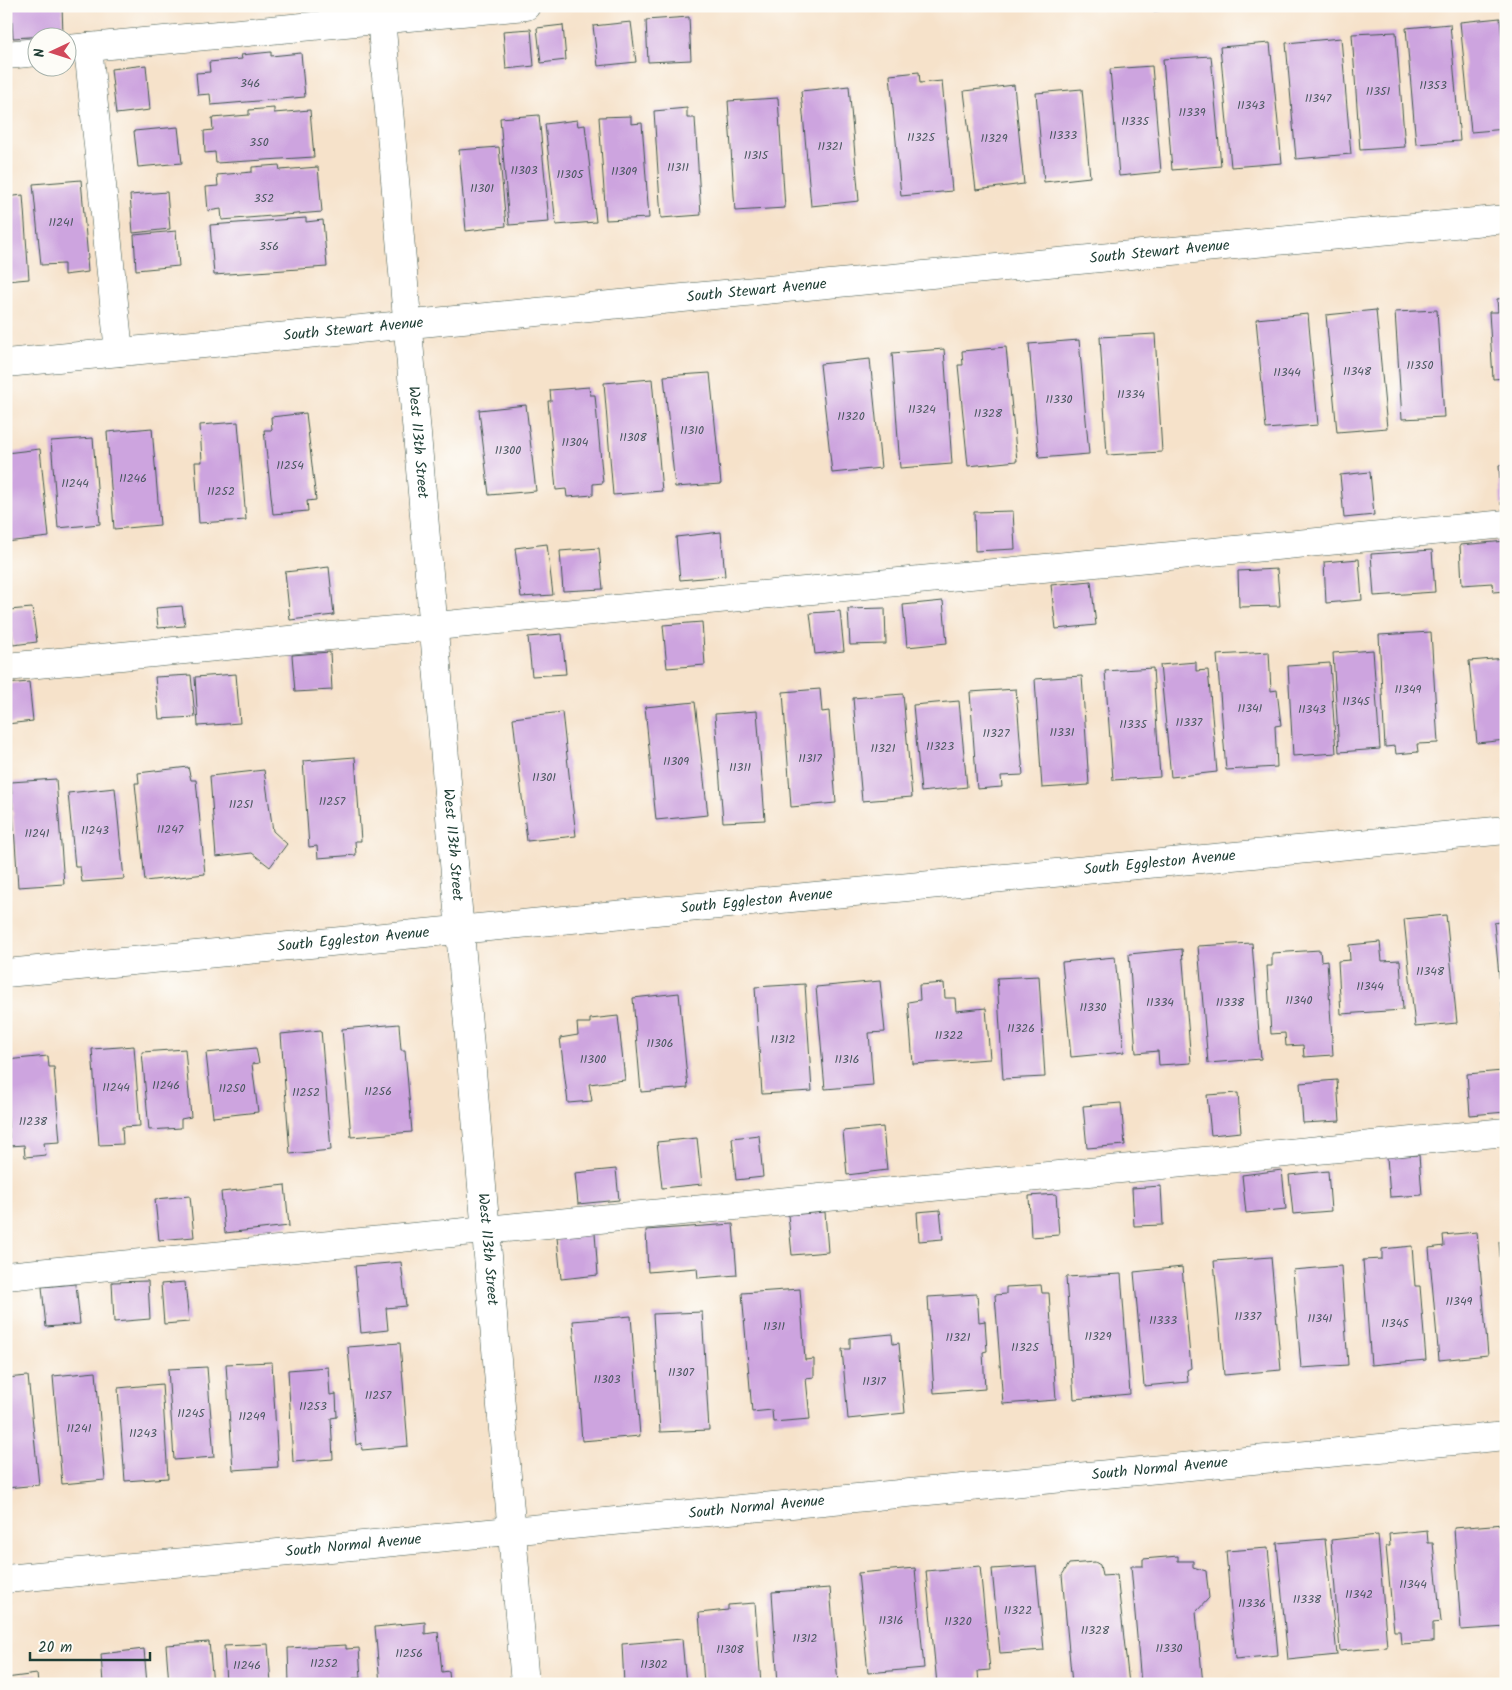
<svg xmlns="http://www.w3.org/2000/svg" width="1512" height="1690" font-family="Kalam,sans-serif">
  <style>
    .building { fill: #cda4df }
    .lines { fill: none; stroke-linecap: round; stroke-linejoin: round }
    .minor-casing { stroke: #3f564a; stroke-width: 29 }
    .minor { stroke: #fff; stroke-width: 28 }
    .labels { text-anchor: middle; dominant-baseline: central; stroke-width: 4.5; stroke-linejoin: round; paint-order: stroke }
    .number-label { font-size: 12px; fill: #4a575f }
    .street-label { font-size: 15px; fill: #1f3d34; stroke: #fdfcf7 }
  </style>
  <rect width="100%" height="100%" fill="#fdfcf7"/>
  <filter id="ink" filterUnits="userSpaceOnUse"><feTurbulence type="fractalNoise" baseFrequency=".02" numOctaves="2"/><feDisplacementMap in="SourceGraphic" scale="10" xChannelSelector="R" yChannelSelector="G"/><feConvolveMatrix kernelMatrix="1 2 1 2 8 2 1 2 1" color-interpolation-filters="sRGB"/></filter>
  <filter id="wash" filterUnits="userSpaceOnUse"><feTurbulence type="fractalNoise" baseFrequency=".0096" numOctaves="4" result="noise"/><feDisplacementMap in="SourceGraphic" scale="20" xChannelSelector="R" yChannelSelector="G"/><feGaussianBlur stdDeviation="1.12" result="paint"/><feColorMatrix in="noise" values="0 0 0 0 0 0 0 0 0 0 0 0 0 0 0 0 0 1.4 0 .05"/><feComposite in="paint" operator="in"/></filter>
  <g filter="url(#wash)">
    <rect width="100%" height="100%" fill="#f6e2ca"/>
    <g id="blocks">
      <g class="building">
        <polygon points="11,6 62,6 63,35 13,38"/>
        <polygon points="1154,6 1181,6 1181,9 1154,11"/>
        <polygon points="689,17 691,60 648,62 646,20"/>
        <polygon points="1500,18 1506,84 1506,129 1471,132 1460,22"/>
        <polygon points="631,22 636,62 598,66 593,26"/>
        <polygon points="1450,24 1460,141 1416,144 1406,28"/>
        <polygon points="563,25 566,60 541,63 537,28"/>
        <polygon points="531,29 534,66 506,69 503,31"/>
        <polygon points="1396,32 1405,147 1360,150 1352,34"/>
        <polygon points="1341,38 1351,154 1296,159 1286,43"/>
        <polygon points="1270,43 1282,163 1231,167 1220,47"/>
        <polygon points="271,52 271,56 301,53 305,97 211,105 210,94 198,95 196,73 210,72 209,62 242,59 241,55"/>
        <polygon points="1211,56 1221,166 1172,170 1163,59"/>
        <polygon points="146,65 150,110 116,114 111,69"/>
        <polygon points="1152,66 1161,172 1119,176 1110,69"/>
        <polygon points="919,72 920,83 942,81 952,191 901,196 890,75"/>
        <polygon points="1014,85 1024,184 976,190 964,91"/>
        <polygon points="849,86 859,201 811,206 801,91"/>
        <polygon points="1082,89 1090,177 1044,182 1036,93"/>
        <polygon points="778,98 785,208 735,211 728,101"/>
        <polygon points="274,108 274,113 310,110 314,157 216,163 215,152 205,153 204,131 213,130 212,118 249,115 249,110"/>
        <polygon points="687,108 687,118 695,118 701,215 661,218 654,111"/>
        <polygon points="539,115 549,222 509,225 500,118"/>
        <polygon points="631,116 631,124 642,123 649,218 606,220 599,117"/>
        <polygon points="577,120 578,126 585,125 596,222 556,225 545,124"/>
        <polygon points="178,127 182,163 138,167 134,131"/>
        <polygon points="499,147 506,226 466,231 459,150"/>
        <polygon points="279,165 280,170 318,167 322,212 222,220 221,209 208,211 206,187 218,186 217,175 252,172 252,167"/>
        <polygon points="81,180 88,259 87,259 88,272 64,275 64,264 41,265 33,184"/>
        <polygon points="167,192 170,229 133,233 130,195"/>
        <polygon points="23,195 29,279 6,281 6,197"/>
        <polygon points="306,218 306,222 323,220 327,267 214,275 210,225"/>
        <polygon points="176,231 179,266 136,270 134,235"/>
        <polygon points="1506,298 1506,378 1493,379 1489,312 1498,312 1497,299"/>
        <polygon points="1376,310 1387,428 1337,432 1326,315"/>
        <polygon points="1437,310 1444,417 1402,419 1395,312"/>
        <polygon points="1308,314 1318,425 1266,429 1256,319"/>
        <polygon points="1155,334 1162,452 1107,455 1100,337"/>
        <polygon points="1079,340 1089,454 1039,458 1029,344"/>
        <polygon points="1006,347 1017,461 968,466 958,365 963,365 962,351"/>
        <polygon points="944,349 952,464 900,468 892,353"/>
        <polygon points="870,359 881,468 832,473 820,364"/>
        <polygon points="710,373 721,484 675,487 664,376"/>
        <polygon points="652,379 662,491 613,495 604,383"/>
        <polygon points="589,387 590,395 595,395 603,483 593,484 593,495 567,497 566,489 556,490 548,401 551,401 550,390"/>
        <polygon points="526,405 536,491 489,495 479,410"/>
        <polygon points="306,413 316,500 307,501 308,511 273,514 264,430 272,430 271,417"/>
        <polygon points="238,422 246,520 199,523 195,462 202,462 200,425"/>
        <polygon points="152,428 160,525 114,529 107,432"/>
        <polygon points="93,438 100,524 58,528 51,441"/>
        <polygon points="40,449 49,537 6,542 6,453"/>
        <polygon points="1506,464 1506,504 1501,505 1499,465"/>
        <polygon points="1370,472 1374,515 1344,518 1340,475"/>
        <polygon points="1013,511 1015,549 975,551 974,512"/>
        <polygon points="721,532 725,576 680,580 676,537"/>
        <polygon points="1506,541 1506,591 1493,592 1492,583 1462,585 1460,545"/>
        <polygon points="547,544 553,595 521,597 515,548"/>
        <polygon points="599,548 603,589 563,591 560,551"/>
        <polygon points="1432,550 1435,592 1374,596 1371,554"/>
        <polygon points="1359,559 1362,600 1326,603 1324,562"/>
        <polygon points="329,567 334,615 290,620 285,572"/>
        <polygon points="1277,569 1280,606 1239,607 1238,571"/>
        <polygon points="1091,581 1096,625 1056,629 1051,585"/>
        <polygon points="943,601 947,643 907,647 903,605"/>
        <polygon points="182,606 185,626 158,628 156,608"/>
        <polygon points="32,608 37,642 13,645 9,610"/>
        <polygon points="885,608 886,644 850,645 848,609"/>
        <polygon points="840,611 844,651 815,654 810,613"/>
        <polygon points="702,622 705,665 667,668 663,625"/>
        <polygon points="1431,632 1438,743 1417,744 1418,752 1396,754 1395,746 1385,747 1379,635"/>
        <polygon points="562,634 566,674 532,676 528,637"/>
        <polygon points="1373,650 1380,749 1339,752 1333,653"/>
        <polygon points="330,652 332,690 295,692 292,655"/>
        <polygon points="1269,652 1271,691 1277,690 1281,725 1275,726 1277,767 1226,770 1217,655"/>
        <polygon points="1506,658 1506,740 1477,743 1469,661"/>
        <polygon points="1196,662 1196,671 1208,670 1217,772 1171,777 1160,665"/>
        <polygon points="1330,663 1336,753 1293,756 1288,666"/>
        <polygon points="1153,668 1160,777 1113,780 1105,671"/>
        <polygon points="236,674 240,723 198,726 195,677"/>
        <polygon points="191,675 195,717 159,719 155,677"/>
        <polygon points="1082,676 1089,785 1042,788 1035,679"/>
        <polygon points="29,682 33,721 7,724 6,684"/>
        <polygon points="820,689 822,712 829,711 836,803 791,807 783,692"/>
        <polygon points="1016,689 1023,775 1001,776 1002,787 977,789 970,692"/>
        <polygon points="903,694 912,797 862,801 853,698"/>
        <polygon points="959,701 967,787 921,792 913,705"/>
        <polygon points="695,702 708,815 656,820 645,707"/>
        <polygon points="757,711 765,820 723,822 715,714"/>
        <polygon points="562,712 576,836 527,841 513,718"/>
        <polygon points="355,757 361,841 355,841 356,855 318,858 317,846 309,847 303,761"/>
        <polygon points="188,767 191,780 196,780 205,874 145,881 135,783 139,783 138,773"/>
        <polygon points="264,770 273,831 287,844 270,867 252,853 216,857 210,776"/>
        <polygon points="56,779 64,884 18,887 11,782"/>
        <polygon points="115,788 124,879 82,882 80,867 75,867 68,793"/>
        <polygon points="1446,915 1457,1023 1415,1027 1404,919"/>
        <polygon points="1506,921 1506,1028 1504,1028 1494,923"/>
        <polygon points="1380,942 1382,961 1400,960 1403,1010 1341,1014 1338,961 1350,960 1349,945"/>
        <polygon points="1252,943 1261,1059 1208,1063 1198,946"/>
        <polygon points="1182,949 1191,1063 1159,1065 1158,1051 1136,1053 1129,954"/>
        <polygon points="1320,950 1321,961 1327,960 1333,1055 1304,1057 1303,1045 1286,1046 1285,1033 1271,1034 1267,966 1272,966 1272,953"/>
        <polygon points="1115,957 1124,1052 1071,1057 1062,962"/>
        <polygon points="1039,976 1045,1077 1003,1079 997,978"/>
        <polygon points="880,981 885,1032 869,1033 873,1085 825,1089 816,987"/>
        <polygon points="944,983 945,998 955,998 956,1011 986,1008 990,1059 913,1064 908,1002 920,1000 919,985"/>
        <polygon points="805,984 812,1091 762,1094 755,987"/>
        <polygon points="679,993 688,1088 641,1092 633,998"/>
        <polygon points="618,1016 625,1080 589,1084 592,1101 568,1103 560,1038 578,1035 577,1023 590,1023 590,1019"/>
        <polygon points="399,1024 401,1050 405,1050 412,1132 351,1137 342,1029"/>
        <polygon points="321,1030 331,1150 290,1154 281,1034"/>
        <polygon points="134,1046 140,1126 122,1127 123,1144 99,1145 92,1049"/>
        <polygon points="256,1048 259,1063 252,1064 258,1112 213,1117 206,1053"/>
        <polygon points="185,1049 191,1117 181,1119 181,1128 149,1130 142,1052"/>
        <polygon points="48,1056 49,1067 54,1067 60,1142 44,1143 46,1155 25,1157 24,1145 10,1146 6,1099 6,1060"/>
        <polygon points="1503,1071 1506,1112 1470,1115 1467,1074"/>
        <polygon points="1337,1080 1340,1121 1303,1123 1300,1083"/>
        <polygon points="1238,1093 1241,1132 1211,1135 1207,1095"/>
        <polygon points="1121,1103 1125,1145 1087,1148 1083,1106"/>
        <polygon points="883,1127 887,1170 847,1175 843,1131"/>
        <polygon points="759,1135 763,1177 736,1180 732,1138"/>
        <polygon points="697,1138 702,1184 662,1188 657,1142"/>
        <polygon points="1419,1155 1422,1195 1390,1197 1387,1157"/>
        <polygon points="616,1169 619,1200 578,1204 575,1173"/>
        <polygon points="1282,1170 1286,1209 1246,1213 1242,1175"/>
        <polygon points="1328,1171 1331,1211 1293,1214 1289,1175"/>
        <polygon points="285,1185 289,1226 225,1233 221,1192"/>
        <polygon points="1161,1186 1163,1225 1134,1226 1132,1188"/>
        <polygon points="1056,1194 1059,1235 1031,1237 1029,1196"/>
        <polygon points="190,1196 194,1237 159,1240 155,1199"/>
        <polygon points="940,1210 943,1239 919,1241 917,1212"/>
        <polygon points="825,1212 828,1252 792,1255 788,1215"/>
        <polygon points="733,1224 737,1275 698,1278 697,1268 648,1272 646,1230"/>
        <polygon points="1503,1230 1506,1230 1506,1304 1504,1304 1499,1242 1503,1241"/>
        <polygon points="1477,1232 1488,1355 1439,1360 1429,1248 1444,1246 1443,1235"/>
        <polygon points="595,1233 598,1275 561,1279 557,1237"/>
        <polygon points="1412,1246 1415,1286 1420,1286 1426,1360 1371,1365 1363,1260 1382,1259 1382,1249"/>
        <polygon points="1271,1257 1281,1370 1224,1375 1214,1261"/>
        <polygon points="401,1262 406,1306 386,1308 388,1330 361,1333 355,1266"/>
        <polygon points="1341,1266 1348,1365 1301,1368 1293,1270"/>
        <polygon points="1182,1267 1191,1368 1187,1370 1188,1382 1144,1386 1134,1272"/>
        <polygon points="1121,1274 1130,1394 1074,1399 1066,1277"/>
        <polygon points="148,1281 150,1319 114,1322 112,1282"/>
        <polygon points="185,1282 189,1322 164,1324 161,1284"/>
        <polygon points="76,1284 80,1324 46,1327 42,1287"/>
        <polygon points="1041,1285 1042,1293 1049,1293 1056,1400 1003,1404 995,1295 1006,1294 1006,1287"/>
        <polygon points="800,1289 805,1360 814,1359 814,1377 806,1378 810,1419 773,1422 772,1410 752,1412 742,1293"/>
        <polygon points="977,1294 979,1322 985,1321 987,1351 983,1352 985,1389 934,1393 928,1297"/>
        <polygon points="702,1312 709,1430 660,1432 653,1314"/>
        <polygon points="631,1316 640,1436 582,1441 573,1321"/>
        <polygon points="892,1334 893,1344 899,1343 905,1413 848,1419 842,1349 850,1349 850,1338"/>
        <polygon points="400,1343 408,1446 362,1450 361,1443 356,1445 348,1347"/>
        <polygon points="272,1362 278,1467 233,1470 226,1364"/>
        <polygon points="207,1367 214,1457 174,1460 168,1369"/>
        <polygon points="328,1367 330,1395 336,1394 337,1417 331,1418 333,1459 293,1462 288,1370"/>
        <polygon points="96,1372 105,1480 62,1484 53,1376"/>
        <polygon points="28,1376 39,1485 6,1488 6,1378"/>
        <polygon points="162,1384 168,1478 125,1481 118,1388"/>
        <polygon points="1504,1524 1506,1543 1506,1627 1461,1630 1454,1528"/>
        <polygon points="1427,1530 1428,1543 1433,1543 1441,1622 1433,1623 1433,1642 1401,1644 1400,1631 1394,1631 1386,1546 1390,1546 1389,1534"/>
        <polygon points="1378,1535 1387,1647 1340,1651 1331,1540"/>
        <polygon points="1325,1539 1337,1655 1288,1660 1277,1543"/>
        <polygon points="1268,1548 1278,1655 1235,1659 1226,1551"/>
        <polygon points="1178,1556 1178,1561 1193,1561 1193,1567 1206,1571 1209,1598 1196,1612 1203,1684 1141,1684 1131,1566 1143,1566 1143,1559"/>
        <polygon points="1095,1562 1100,1565 1102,1576 1117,1575 1129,1684 1072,1684 1062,1575 1069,1564"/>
        <polygon points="980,1566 990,1670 978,1671 979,1684 937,1684 926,1571"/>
        <polygon points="1036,1566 1044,1650 1000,1653 992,1569"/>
        <polygon points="915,1568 924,1668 868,1673 858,1573"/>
        <polygon points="830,1588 838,1684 778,1684 772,1592"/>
        <polygon points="755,1603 761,1684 704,1684 699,1613 728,1610 728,1605"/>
        <polygon points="425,1622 425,1634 438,1632 442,1672 449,1671 450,1684 380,1684 375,1627"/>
        <polygon points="682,1639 686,1684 624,1684 622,1644"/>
        <polygon points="209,1642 213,1684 169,1684 166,1645"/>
        <polygon points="268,1644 271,1684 226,1684 224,1646"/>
        <polygon points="346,1645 346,1649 359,1648 361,1678 353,1678 353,1684 289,1684 288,1648"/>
        <polygon points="144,1649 147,1684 103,1684 101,1654"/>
        <polygon points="37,1674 38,1684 6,1684 6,1678"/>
      </g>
    </g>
  </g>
  <g filter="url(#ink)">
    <use href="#blocks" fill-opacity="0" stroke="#3f564a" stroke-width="1"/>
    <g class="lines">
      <defs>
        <g id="minor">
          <path id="s1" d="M380 6 525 1684"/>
          <polyline points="88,47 119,352"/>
          <polyline points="68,49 526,6"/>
          <polyline points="6,55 38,52"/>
          <path id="s2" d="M6 363 1506 219"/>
          <polyline points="6,667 1506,524"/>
          <path id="s3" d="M6 973 1506 830"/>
          <polyline points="6,1276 1506,1132"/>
          <path id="s4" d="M6 1579 1506 1436"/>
        </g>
      </defs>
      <use href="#minor" class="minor-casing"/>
      <use href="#minor" class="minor"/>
    </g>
  </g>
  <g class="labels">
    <g class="number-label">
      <text x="250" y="83">346</text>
      <text x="1433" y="85">11353</text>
      <text x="1378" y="91">11351</text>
      <text x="1318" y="98">11347</text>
      <text x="1251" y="105">11343</text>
      <text x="1192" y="112">11339</text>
      <text x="1135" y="121">11335</text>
      <text x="1063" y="135">11333</text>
      <text x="921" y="137">11325</text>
      <text x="994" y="138">11329</text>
      <text x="259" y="142">350</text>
      <text x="830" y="146">11321</text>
      <text x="756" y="155">11315</text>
      <text x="678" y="167">11311</text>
      <text x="524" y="170">11303</text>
      <text x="624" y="171">11309</text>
      <text x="570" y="174">11305</text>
      <text x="482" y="188">11301</text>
      <text x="264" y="198">352</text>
      <text x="61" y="222">11241</text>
      <text x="269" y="246">356</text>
      <text x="1420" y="365">11350</text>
      <text x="1357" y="371">11348</text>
      <text x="1287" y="372">11344</text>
      <text x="1131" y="394">11334</text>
      <text x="1059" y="399">11330</text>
      <text x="922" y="409">11324</text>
      <text x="988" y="413">11328</text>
      <text x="851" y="416">11320</text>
      <text x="692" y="430">11310</text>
      <text x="633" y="437">11308</text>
      <text x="575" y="442">11304</text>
      <text x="508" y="450">11300</text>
      <text x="290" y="465">11254</text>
      <text x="133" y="478">11246</text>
      <text x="75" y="483">11244</text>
      <text x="221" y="491">11252</text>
      <text x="1408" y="689">11349</text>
      <text x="1356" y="701">11345</text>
      <text x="1250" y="708">11341</text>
      <text x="1312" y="709">11343</text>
      <text x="1189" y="722">11337</text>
      <text x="1133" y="724">11335</text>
      <text x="1062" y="732">11331</text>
      <text x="996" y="733">11327</text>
      <text x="940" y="746">11323</text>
      <text x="883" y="748">11321</text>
      <text x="810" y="758">11317</text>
      <text x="676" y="761">11309</text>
      <text x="740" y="767">11311</text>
      <text x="544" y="777">11301</text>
      <text x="332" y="801">11257</text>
      <text x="241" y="804">11251</text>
      <text x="170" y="829">11247</text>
      <text x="95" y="830">11243</text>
      <text x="37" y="833">11241</text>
      <text x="1430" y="971">11348</text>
      <text x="1370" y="986">11344</text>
      <text x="1299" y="1000">11340</text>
      <text x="1160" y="1002">11334</text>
      <text x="1230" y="1002">11338</text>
      <text x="1093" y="1007">11330</text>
      <text x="1021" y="1028">11326</text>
      <text x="949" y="1035">11322</text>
      <text x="783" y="1039">11312</text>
      <text x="660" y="1043">11306</text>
      <text x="593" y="1059">11300</text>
      <text x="847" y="1059">11316</text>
      <text x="166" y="1085">11246</text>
      <text x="116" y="1087">11244</text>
      <text x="232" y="1088">11250</text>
      <text x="378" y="1091">11256</text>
      <text x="306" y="1092">11252</text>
      <text x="33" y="1121">11238</text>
      <text x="1459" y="1301">11349</text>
      <text x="1248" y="1316">11337</text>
      <text x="1320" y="1318">11341</text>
      <text x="1163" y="1320">11333</text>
      <text x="1395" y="1323">11345</text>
      <text x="774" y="1326">11311</text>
      <text x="1098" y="1336">11329</text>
      <text x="958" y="1337">11321</text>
      <text x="1025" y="1347">11325</text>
      <text x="681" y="1372">11307</text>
      <text x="607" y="1379">11303</text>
      <text x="874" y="1381">11317</text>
      <text x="378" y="1395">11257</text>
      <text x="313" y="1406">11253</text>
      <text x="191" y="1413">11245</text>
      <text x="252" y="1416">11249</text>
      <text x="79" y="1428">11241</text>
      <text x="143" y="1433">11243</text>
      <text x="1413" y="1584">11344</text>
      <text x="1359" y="1594">11342</text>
      <text x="1307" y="1599">11338</text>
      <text x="1252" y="1603">11336</text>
      <text x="1018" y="1610">11322</text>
      <text x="891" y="1620">11316</text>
      <text x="958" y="1621">11320</text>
      <text x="1095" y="1630">11328</text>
      <text x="805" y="1638">11312</text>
      <text x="1169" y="1648">11330</text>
      <text x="730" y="1649">11308</text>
      <text x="409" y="1653">11256</text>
      <text x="324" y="1663">11252</text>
      <text x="654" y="1664">11302</text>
      <text x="247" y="1665">11246</text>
    </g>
    <g class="street-label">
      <text stroke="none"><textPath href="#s2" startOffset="1159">South Stewart Avenue</textPath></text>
      <text stroke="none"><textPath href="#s2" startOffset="754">South Stewart Avenue</textPath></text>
      <text stroke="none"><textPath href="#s2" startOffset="349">South Stewart Avenue</textPath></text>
      <text stroke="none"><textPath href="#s1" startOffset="438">West 113th Street</textPath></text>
      <text stroke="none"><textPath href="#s1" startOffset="842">West 113th Street</textPath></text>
      <text stroke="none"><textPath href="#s3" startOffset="1159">South Eggleston Avenue</textPath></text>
      <text stroke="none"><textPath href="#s3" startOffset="754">South Eggleston Avenue</textPath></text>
      <text stroke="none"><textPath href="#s3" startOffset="349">South Eggleston Avenue</textPath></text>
      <text stroke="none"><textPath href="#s1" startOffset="1248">West 113th Street</textPath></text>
      <text stroke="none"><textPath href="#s4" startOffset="1159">South Normal Avenue</textPath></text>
      <text stroke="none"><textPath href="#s4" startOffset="754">South Normal Avenue</textPath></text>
      <text stroke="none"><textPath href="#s4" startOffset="349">South Normal Avenue</textPath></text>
    </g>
  </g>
  <rect width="1512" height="1690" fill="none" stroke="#fdfcf7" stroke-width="25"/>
  <g transform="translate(52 52) rotate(266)"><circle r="24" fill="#fdfcf7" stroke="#a4b0a9"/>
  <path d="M0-4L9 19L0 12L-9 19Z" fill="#d1495b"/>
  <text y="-8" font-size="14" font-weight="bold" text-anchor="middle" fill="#1f3d34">N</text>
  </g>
  <path d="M30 1652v8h120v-8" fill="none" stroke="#1f3d34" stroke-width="2.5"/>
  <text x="38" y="1652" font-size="15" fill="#1f3d34" stroke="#fdfcf7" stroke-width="4" paint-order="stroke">20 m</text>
</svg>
